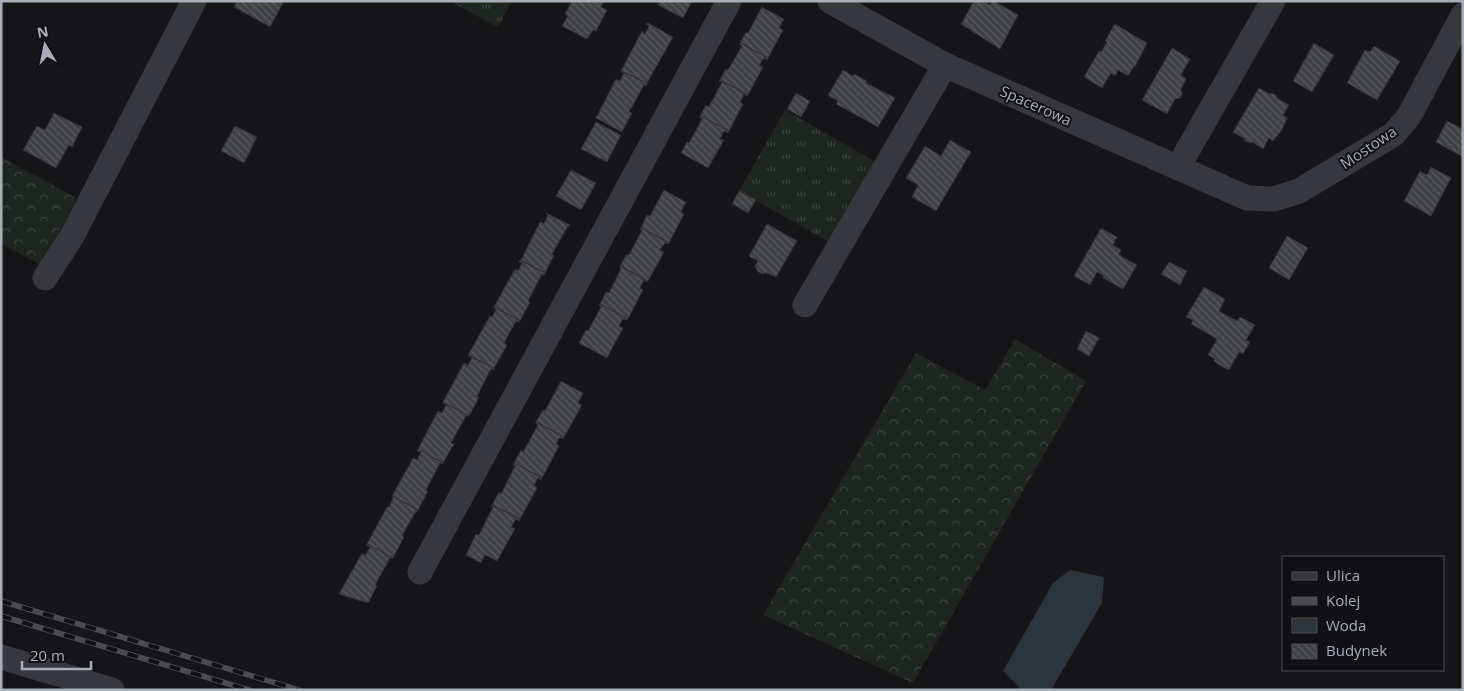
<svg xmlns="http://www.w3.org/2000/svg" width="1464" height="691" font-family="'Open Sans',sans-serif">
  <style>
    .grass { fill: url(#grass-tufts) }
    .forest { fill: url(#forest-crowns) }
    .water { fill: #2c353c }
    .building { fill: url(#building-back-hatch); stroke: #303034 }
    .lines { fill: none; stroke-linecap: round; stroke-linejoin: round }
    .minor { stroke: #37383d; stroke-width: 25 }
    .rail-casing { stroke: #4a4c52; stroke-width: 5.5 }
    .rail { stroke: #111113; stroke-width: 4; stroke-dasharray: 11; stroke-linecap: butt }
    .labels { text-anchor: middle; dominant-baseline: central; stroke-width: 4; stroke-linejoin: round; paint-order: stroke }
    .street-label { font-size: 15px; fill: #a8adb8; stroke: #111113 }
  </style>
  <defs>
    <pattern id="grass-tufts" width="24" height="20" patternUnits="userSpaceOnUse" patternTransform="scale(1.25)"><rect width="24" height="20" fill="#1e261f"/><path d="M3 7l-1-3M5 7V3M7 7l1-3M15 17l-1-3M17 17v-4M19 17l1-3" fill="none" stroke="#3c433d"/></pattern>
    <pattern id="forest-crowns" width="20" height="18" patternUnits="userSpaceOnUse" patternTransform="scale(1.25)"><rect width="20" height="18" fill="#1e261f"/><path d="M2 6a3 3 0 1 1 6 0M12 15a3 3 0 1 1 6 0" fill="none" stroke="#3c433d"/></pattern>
    <pattern id="building-back-hatch" width="6" height="6" patternUnits="userSpaceOnUse" patternTransform="scale(1.25)"><rect width="6" height="6" fill="#404145"/><path d="M-1 5l2 2M0 0l6 6M5-1l2 2" fill="none" stroke="#595a5e"/></pattern>
  </defs>
  <rect width="100%" height="100%" fill="#161618"/>
  <g class="grass">
    <polygon points="449,1 512,1 498,27"/>
    <polygon points="785,110 876,162 829,242 739,191"/>
  </g>
  <g class="forest">
    <polygon points="1,157 77,198 41,265 1,244"/>
    <polygon points="1015,339 1086,381 913,683 763,615 916,353 985,390"/>
  </g>
  <polygon class="water" points="1070,570 1104,577 1102,603 1051,690 1021,689 1003,671 1053,583"/>
  <g class="building">
    <polygon points="237,1 284,1 270,27 234,7"/>
    <polygon points="572,1 604,1 601,7 607,10 596,31 593,30 587,39 562,26 568,16 565,14"/>
    <polygon points="660,1 692,1 683,18 658,5"/>
    <polygon points="974,1 982,1 990,5 992,1 994,1 1018,15 1000,49 961,24"/>
    <polygon points="762,7 784,19 779,28 783,30 768,58 740,43 746,32 748,33"/>
    <polygon points="648,23 673,37 647,83 621,71 642,31 645,34 649,26 646,24"/>
    <polygon points="1115,24 1147,43 1135,67 1134,66 1128,76 1118,70 1115,76 1111,73 1102,88 1084,77 1099,51 1101,52 1107,42 1105,41"/>
    <polygon points="740,43 768,58 767,60 764,58 759,65 763,67 748,95 720,80 726,69 728,70 742,46 739,44"/>
    <polygon points="1314,43 1334,55 1312,92 1293,81"/>
    <polygon points="1374,46 1400,61 1377,100 1347,83 1365,50 1370,52"/>
    <polygon points="1172,48 1190,59 1181,75 1186,79 1181,89 1182,94 1180,98 1175,99 1167,114 1142,100"/>
    <polygon points="843,70 853,76 854,74 867,81 866,83 895,98 878,127 836,104 838,101 828,95"/>
    <polygon points="621,71 647,83 646,86 644,85 629,112 632,113 622,132 596,118 616,79 620,81 624,73 621,72"/>
    <polygon points="720,80 748,95 747,96 744,94 740,102 743,104 729,131 700,116 706,105 709,107 722,82 719,81"/>
    <polygon points="1259,88 1270,94 1272,93 1277,96 1277,98 1289,105 1283,115 1287,118 1282,130 1273,141 1269,138 1263,149 1252,142 1250,143 1245,141 1245,139 1233,132"/>
    <polygon points="796,93 810,101 801,117 787,109"/>
    <polygon points="54,113 82,127 72,147 69,145 56,168 23,150 37,126 45,130"/>
    <polygon points="700,116 729,131 728,133 724,131 720,139 724,140 708,168 681,153 687,142 689,143 702,119 700,118"/>
    <polygon points="1447,121 1463,129 1463,157 1436,142"/>
    <polygon points="596,122 621,135 607,162 581,149"/>
    <polygon points="235,126 257,137 244,163 221,151"/>
    <polygon points="950,140 971,152 936,211 912,197 918,185 906,178 925,146 941,156"/>
    <polygon points="1431,167 1451,178 1431,216 1404,201 1420,171 1427,175"/>
    <polygon points="571,170 596,183 581,210 556,196"/>
    <polygon points="664,190 686,202 681,212 684,214 669,243 641,228 647,215 650,216"/>
    <polygon points="739,191 756,200 748,213 732,204"/>
    <polygon points="546,213 570,225 568,226 552,254 554,255 545,273 521,260 540,222 544,224 548,215"/>
    <polygon points="767,224 797,241 776,277 767,273 762,274 757,271 755,266 758,261 749,256"/>
    <polygon points="641,228 669,243 668,244 665,243 660,250 664,252 648,281 620,266 627,254 629,255 642,230 640,229"/>
    <polygon points="1101,228 1117,237 1113,245 1121,250 1119,255 1137,265 1123,289 1103,278 1104,276 1097,272 1090,285 1074,276"/>
    <polygon points="1287,236 1308,248 1289,280 1269,268"/>
    <polygon points="520,260 545,273 544,275 542,274 528,301 530,302 520,321 494,307 515,269 518,271 522,263 519,262"/>
    <polygon points="1169,262 1187,271 1180,285 1161,274"/>
    <polygon points="620,266 648,281 647,282 644,280 640,288 643,290 628,319 600,304 606,292 609,293 621,269 620,267"/>
    <polygon points="1204,287 1225,299 1219,311 1237,321 1240,317 1255,325 1246,340 1250,342 1243,354 1239,352 1229,370 1219,365 1214,361 1215,359 1208,355 1217,339 1191,324 1193,320 1186,317"/>
    <polygon points="600,304 628,319 627,320 623,319 619,326 623,328 607,358 579,343 586,330 588,331 601,307 599,306"/>
    <polygon points="494,307 520,321 519,322 516,321 504,343 507,345 494,368 468,355 490,316 492,317 496,310"/>
    <polygon points="1086,331 1099,338 1089,356 1077,349"/>
    <polygon points="468,355 494,368 494,370 491,369 477,396 479,397 469,416 443,402 464,363 468,365 472,358"/>
    <polygon points="561,381 583,393 578,403 582,405 564,437 536,422 543,410 545,411"/>
    <polygon points="443,402 469,416 466,416 451,443 454,444 443,463 418,449 438,411 442,413 446,405 443,403"/>
    <polygon points="536,422 564,437 563,439 560,437 556,444 559,446 542,478 514,463 521,450 523,452 538,425 536,424"/>
    <polygon points="418,449 443,463 443,464 440,463 426,490 428,491 418,510 392,496 413,458 417,460 421,452 417,451"/>
    <polygon points="514,463 542,478 541,480 538,478 534,485 537,488 520,519 492,505 499,492 501,494 515,466 513,465"/>
    <polygon points="392,496 418,510 417,512 416,511 402,536 404,537 393,558 367,544 387,507 389,507 393,498"/>
    <polygon points="492,505 520,519 519,521 516,519 511,527 515,529 497,561 485,555 481,563 466,555 476,534 479,535 493,507 491,506"/>
    <polygon points="367,544 393,558 392,559 390,558 375,585 377,586 368,603 339,594 362,553 366,555 370,547 366,545"/>
  </g>
  <g class="lines">
    <g class="minor">
      <polyline points="830,1 945,65 1247,198 1274,199 1299,191 1394,134 1409,116 1463,15"/>
      <polyline points="1178,167 1273,1"/>
      <polyline points="45,278 72,236 194,1"/>
      <polyline points="805,305 945,65"/>
      <polyline points="420,572 729,1"/>
      <polyline points="1,657 112,690"/>
    </g>
    <defs>
      <g id="rail">
        <polyline points="1,601 299,690"/>
        <polyline points="1,616 249,690"/>
      </g>
    </defs>
    <use href="#rail" class="rail-casing"/>
    <use href="#rail" class="rail"/>
  </g>
  <g class="labels">
    <g class="street-label">
      <text transform="translate(1036 105) rotate(24)">Spacerowa</text>
      <text transform="translate(1368 147) rotate(-34)">Mostowa</text>
    </g>
  </g>
  <rect width="1464" height="691" fill="none" stroke="#a8adb8" stroke-width="5"/>
  <rect x="1282" y="556" width="162" height="115" fill="#111113" stroke="#4d4f55"/>
  <rect x="1292" y="572" width="25" height="8" fill="#37383d" stroke="#4d4f55"/>
  <text x="1326" y="581" font-size="15" fill="#a8adb8">Ulica</text>
  <rect x="1292" y="597" width="25" height="8" fill="#4a4c52" stroke="#4d4f55"/>
  <text x="1326" y="606" font-size="15" fill="#a8adb8">Kolej</text>
  <rect x="1292" y="618" width="25" height="15" fill="#2c353c" stroke="#4d4f55"/>
  <text x="1326" y="631" font-size="15" fill="#a8adb8">Woda</text>
  <rect x="1292" y="644" width="25" height="15" fill="url(#building-back-hatch)" stroke="#4d4f55"/>
  <text x="1326" y="656" font-size="15" fill="#a8adb8">Budynek</text>
  <g transform="translate(45 45) rotate(350)" stroke="#111113" stroke-width="4" paint-order="stroke">
  <path d="M0-4L9 19L0 12L-9 19Z" fill="#a8adb8"/>
  <text y="-8" font-size="14" font-weight="bold" text-anchor="middle" fill="#a8adb8">N</text>
  </g>
  <path d="M22 661v8h69v-8" fill="none" stroke="#a8adb8" stroke-width="2.5"/>
  <text x="30" y="661" font-size="15" fill="#a8adb8" stroke="#111113" stroke-width="4" paint-order="stroke">20 m</text>
</svg>
